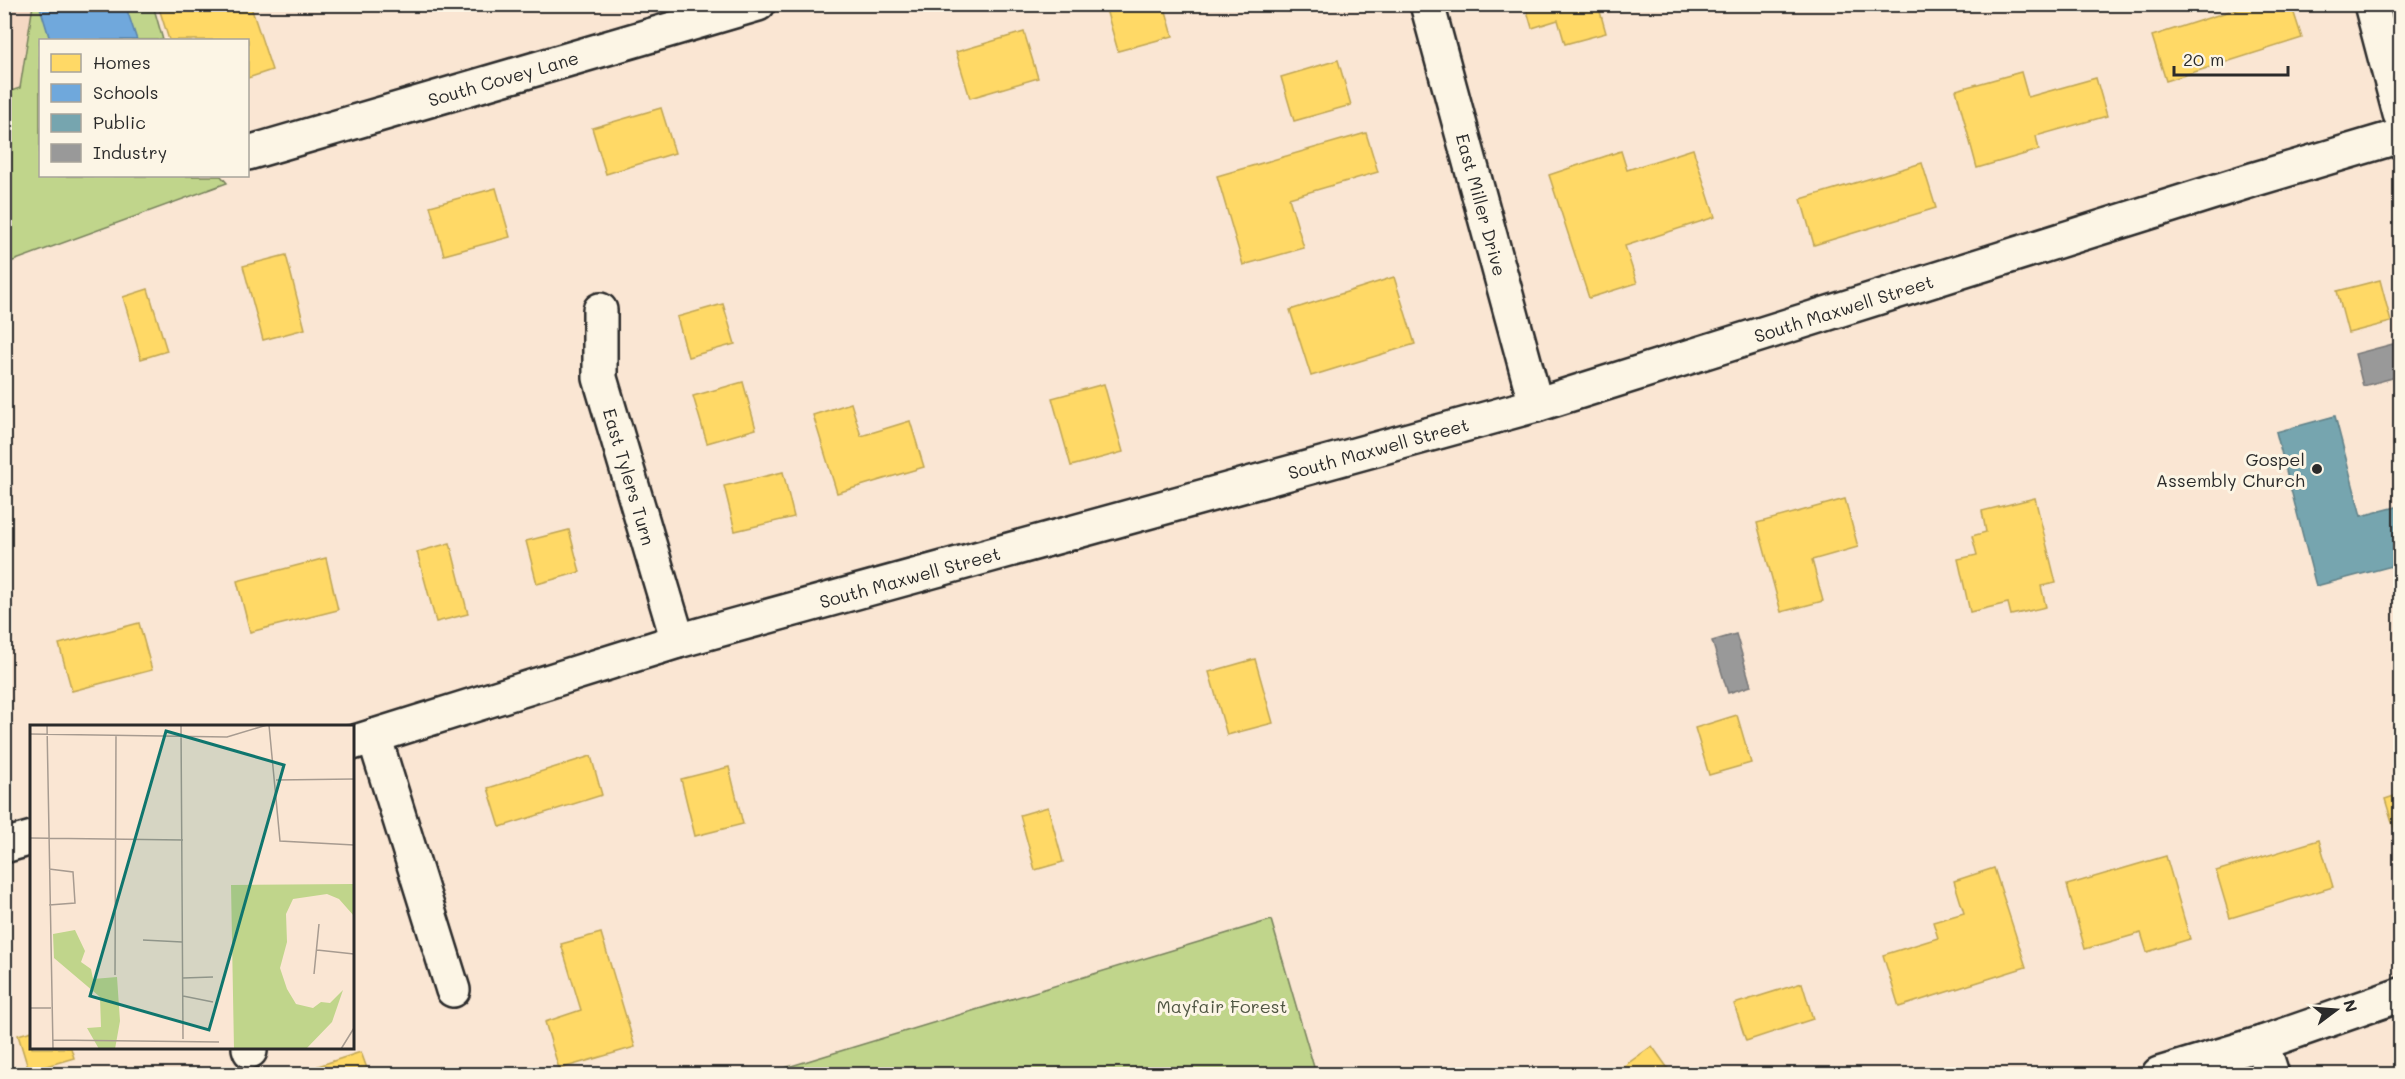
<svg xmlns="http://www.w3.org/2000/svg" width="2405" height="1079" font-family="Mali,sans-serif">
  <style>
    .built { fill: #f5d8c3 }
    .green { fill: #c0d58b; stroke: #76805b; stroke-width: 1.5 }
    .homes { fill: #ffd966; stroke: #bfa554; stroke-width: 1.5 }
    .schools { fill: #6fa8dc; stroke: #5b82a7; stroke-width: 1.5 }
    .public { fill: #76a5af; stroke: #608087; stroke-width: 1.5 }
    .industry { fill: #999; stroke: #787878; stroke-width: 1.5 }
    .lines { fill: none; stroke-linecap: round; stroke-linejoin: round }
    .minor-casing { stroke: #2b2b2b; stroke-width: 38 }
    .minor { stroke: #fcf5e5; stroke-width: 33 }
    .poi-dot { fill: #2b2b2b; stroke: #fcf5e5; stroke-width: 2 }
    .labels { text-anchor: middle; dominant-baseline: central; stroke-width: 6; stroke-linejoin: round; paint-order: stroke }
    .street-label { font-size: 18px; fill: #2b2b2b; stroke: #fcf5e5 }
    .poi-label { font-size: 18px; fill: #2b2b2b; stroke: #fcf5e5; text-anchor: end }
    .park-label { font-size: 18px; fill: #505643; stroke: #fcf5e5 }
    .inset-road { fill: none; stroke: #a79b90; stroke-width: 1.5 }
    .view { fill: #0f766e; fill-opacity: 0.15; stroke: #0f766e; stroke-width: 3 }
    .inset-edge { fill: none; stroke: #2b2b2b; stroke-width: 3 }
  </style>
  <rect width="100%" height="100%" fill="#fae6d3"/>
  <filter id="ink" filterUnits="userSpaceOnUse"><feTurbulence type="fractalNoise" baseFrequency=".0167" numOctaves="2"/><feDisplacementMap in="SourceGraphic" scale="12" xChannelSelector="R" yChannelSelector="G"/><feConvolveMatrix kernelMatrix="1 2 1 2 8 2 1 2 1" color-interpolation-filters="sRGB"/></filter>
  <g filter="url(#ink)">
    <polygon class="built" points="4,5 132,5 40,40 40,176 4,213"/>
    <g class="green">
      <polygon points="33,5 153,5 163,40 40,40 40,176 221,176 227,183 5,264 5,93 20,88"/>
      <polygon points="1271,920 1316,1074 765,1074"/>
    </g>
    <g class="homes">
      <polygon points="250,4 272,70 248,78 248,40 169,40 158,5"/>
      <polygon points="1109,4 1164,4 1173,36 1118,51 1105,6"/>
      <polygon points="1525,4 1610,4 1599,8 1606,33 1565,44 1558,20 1532,28"/>
      <polygon points="2252,4 2291,4 2302,38 2166,81 2152,36"/>
      <polygon points="1024,32 1038,78 970,98 956,52"/>
      <polygon points="1338,60 1351,105 1294,121 1281,77"/>
      <polygon points="2021,72 2028,97 2096,78 2107,116 2036,136 2039,150 1977,168 1956,90"/>
      <polygon points="661,108 675,153 606,174 592,128"/>
      <polygon points="1366,133 1378,172 1289,198 1304,248 1243,265 1217,176"/>
      <polygon points="1693,149 1715,217 1625,246 1637,283 1589,298 1549,175 1621,151 1627,170"/>
      <polygon points="1922,163 1936,208 1814,245 1801,199"/>
      <polygon points="496,188 510,237 444,255 430,206"/>
      <polygon points="286,255 305,329 263,340 243,266"/>
      <polygon points="1394,277 1415,344 1311,376 1290,310"/>
      <polygon points="2380,280 2391,322 2348,333 2337,291"/>
      <polygon points="148,289 167,351 141,359 123,297"/>
      <polygon points="723,304 735,344 688,357 677,317"/>
      <polygon points="743,382 756,429 707,443 693,396"/>
      <polygon points="1104,384 1123,452 1071,466 1052,398"/>
      <polygon points="851,403 861,436 910,421 924,467 837,493 813,415"/>
      <polygon points="783,472 794,517 735,531 724,486"/>
      <polygon points="2035,498 2056,583 2041,586 2046,607 2011,615 2008,603 1970,612 1958,559 1977,555 1972,536 1986,532 1982,511"/>
      <polygon points="1845,499 1858,547 1812,560 1823,601 1781,612 1757,523"/>
      <polygon points="569,530 580,572 537,584 526,541"/>
      <polygon points="450,543 468,614 436,622 417,552"/>
      <polygon points="326,558 338,610 250,632 237,581"/>
      <polygon points="139,623 152,670 72,691 59,644"/>
      <polygon points="1255,659 1273,723 1227,735 1209,672"/>
      <polygon points="1737,715 1751,763 1709,775 1695,728"/>
      <polygon points="591,756 602,795 500,827 488,788"/>
      <polygon points="729,767 743,824 695,836 681,779"/>
      <polygon points="2400,794 2400,848 2385,799"/>
      <polygon points="1048,807 1063,862 1035,870 1020,815"/>
      <polygon points="2319,840 2333,887 2230,918 2216,871"/>
      <polygon points="2166,856 2190,939 2147,952 2141,933 2085,949 2067,885"/>
      <polygon points="1994,868 2026,967 1899,1007 1883,955 1938,938 1933,922 1964,913 1954,881"/>
      <polygon points="601,933 635,1047 559,1069 545,1022 581,1010 561,944"/>
      <polygon points="1802,983 1813,1019 1746,1041 1734,1004"/>
      <polygon points="32,1031 32,1048 71,1048 74,1058 29,1071 18,1035"/>
      <polygon points="1652,1046 1672,1074 1613,1074"/>
      <polygon points="361,1052 369,1074 321,1074 318,1066"/>
    </g>
    <polygon class="schools" points="39,4 125,4 137,40 50,40"/>
    <polygon class="public" points="2335,416 2361,516 2400,506 2400,564 2316,586 2276,432"/>
    <g class="industry">
      <polygon points="2393,344 2400,376 2363,386 2355,354"/>
      <polygon points="1736,634 1751,686 1728,693 1712,641"/>
    </g>
    <g class="lines">
      <defs>
        <g id="minor">
          <path id="s1" d="M1427 4 1536 405"/>
          <polyline points="2371,4 2400,114"/>
          <path id="s2" d="M248 153 758 4"/>
          <path id="s3" d="M600 310V378L678 641"/>
          <polyline points="374,736 453,990"/>
          <path id="s4" d="M352 743 678 641 1536 405 2252 180 2400 136"/>
          <polyline points="4,846 32,838"/>
          <polyline points="2262,1043 2272,1074"/>
          <polyline points="249,1048 250,1051"/>
          <polyline points="2159,1074 2262,1043 2400,995"/>
        </g>
      </defs>
      <use href="#minor" class="minor-casing"/>
      <use href="#minor" class="minor"/>
    </g>
  </g>
  <circle class="poi-dot" cx="2317" cy="469" r="6"/>
  <g class="labels">
    <g class="street-label">
      <text stroke="none"><textPath href="#s2" startOffset="266">South Covey Lane</textPath></text>
      <text stroke="none"><textPath href="#s1" startOffset="208">East Miller Drive</textPath></text>
      <text stroke="none"><textPath href="#s4" startOffset="1554">South Maxwell Street</textPath></text>
      <text stroke="none"><textPath href="#s4" startOffset="1068">South Maxwell Street</textPath></text>
      <text stroke="none"><textPath href="#s3" startOffset="171">East Tylers Turn</textPath></text>
      <text stroke="none"><textPath href="#s4" startOffset="582">South Maxwell Street</textPath></text>
    </g>
    <g class="poi-label">
      <text x="2305" y="459">Gospel<tspan x="2305" dy="21">Assembly Church</tspan></text>
    </g>
    <g class="park-label">
      <text x="1222" y="1006">Mayfair Forest</text>
    </g>
  </g>
  <g transform="translate(30 725)">
    <rect width="324" height="324" fill="#fae6d3"/>
    <path d="M324 159V191L309 174 297 169 263 174 256 189 257 217 250 243 257 264 266 279 283 283 291 277 300 278 313 265 302 297 276 324H204L201 160ZM45 205 55 226 51 237 61 244 63 254 87 252 90 296 85 324H69L57 303 71 302 70 272 24 233 23 209Z" fill="#c0d58b"/>
    <path class="inset-road" d="M17 0 23 324M151 0 153 314M239 0 250 116 324 120M0 9 197 12 237 0M246 55 324 54M0 113 153 115M19 180 45 178 43 147 19 144M113 215 152 217M287 225 324 229M284 249 289 199M85 250 86 10M153 253 183 252M153 271 183 277M0 283H21M23 315 189 317M311 324 324 303"/>
    <path class="view" d="M136 6 254 40 179 305 60 271Z"/>
    <rect width="324" height="324" class="inset-edge"/>
  </g>
  <rect width="2405" height="1079" fill="none" stroke="#fcf5e5" stroke-width="24"/>
  <rect x="12" y="12" width="2381" height="1055" fill="none" stroke="#2b2b2b" stroke-width="2" filter="url(#ink)"/>
  <rect x="39" y="39" width="210" height="138" fill="#fcf5e5" stroke="#a8a49b" stroke-width="1.5"/>
  <rect x="51" y="54" width="30" height="18" fill="#ffd966" stroke="#a8a49b" stroke-width="1.5"/>
  <text x="93" y="69" font-size="18" fill="#2b2b2b">Homes</text>
  <rect x="51" y="84" width="30" height="18" fill="#6fa8dc" stroke="#a8a49b" stroke-width="1.5"/>
  <text x="93" y="99" font-size="18" fill="#2b2b2b">Schools</text>
  <rect x="51" y="114" width="30" height="18" fill="#76a5af" stroke="#a8a49b" stroke-width="1.5"/>
  <text x="93" y="129" font-size="18" fill="#2b2b2b">Public</text>
  <rect x="51" y="144" width="30" height="18" fill="#999999" stroke="#a8a49b" stroke-width="1.5"/>
  <text x="93" y="159" font-size="18" fill="#2b2b2b">Industry</text>
  <g transform="translate(2336 1010) rotate(74)" stroke="#fcf5e5" stroke-width="4.5" paint-order="stroke">
  <path d="M0-4.5L10 22L0 15L-10 22Z" fill="#2b2b2b"/>
  <text y="-9" font-size="16" font-weight="bold" text-anchor="middle" fill="#2b2b2b">N</text>
  </g>
  <path d="M2174 66v9h114v-9" fill="none" stroke="#2b2b2b" stroke-width="3"/>
  <text x="2183" y="66" font-size="18" fill="#2b2b2b" stroke="#fcf5e5" stroke-width="4.5" paint-order="stroke">20 m</text>
</svg>
